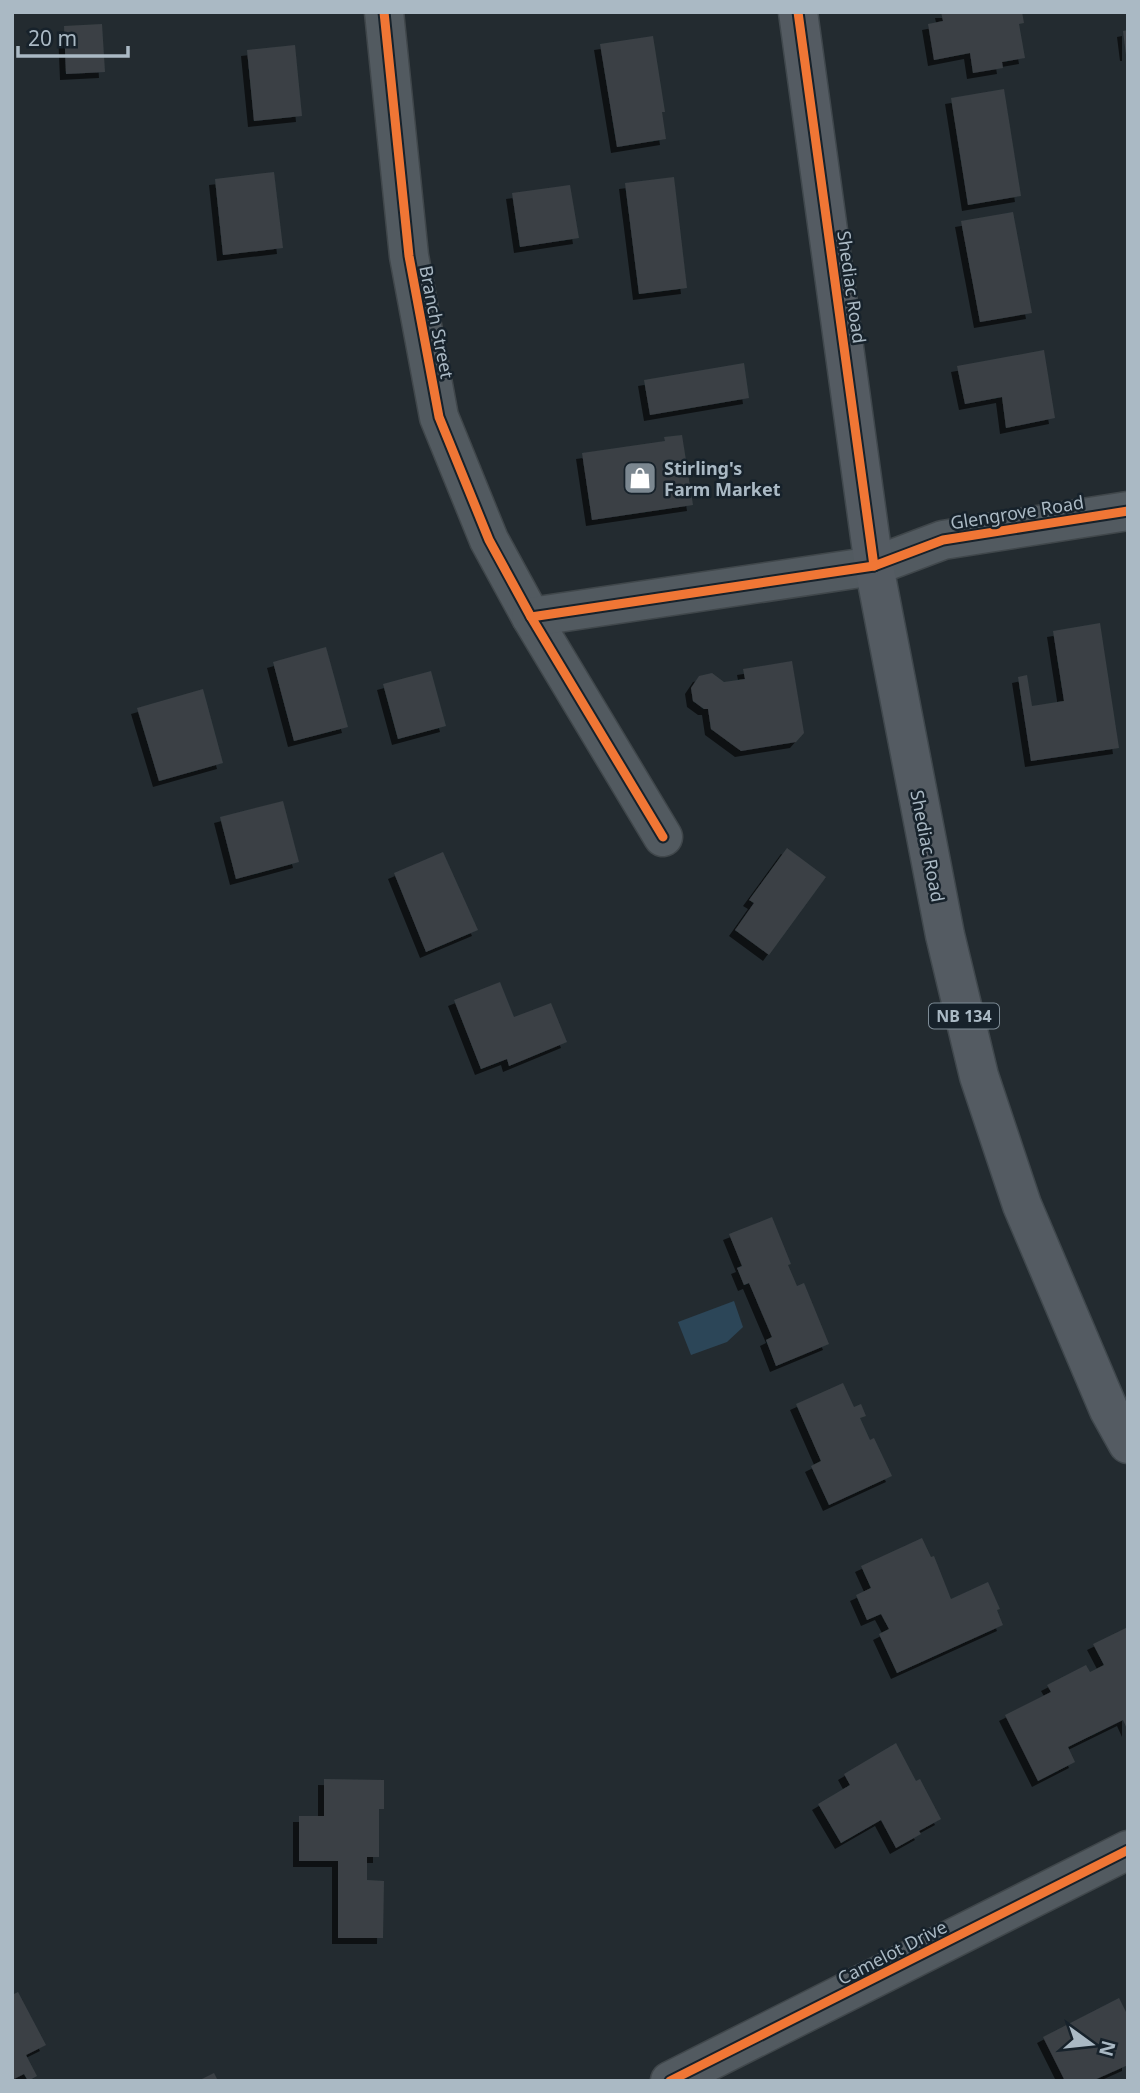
<svg xmlns="http://www.w3.org/2000/svg" width="1140" height="2093" font-family="'Noto Sans',sans-serif">
  <style>
    .water { fill: #2c4658 }
    .building { fill: #3a4045; filter: url(#shadow) }
    .lines { fill: none; stroke-linecap: round; stroke-linejoin: round }
    .minor-casing { stroke: #40474b; stroke-width: 41 }
    .major-casing { stroke: #40484d; stroke-width: 41 }
    .minor { stroke: #525a60; stroke-width: 38 }
    .major { stroke: #545b62; stroke-width: 38 }
    .cycleway-casing { stroke: #17222b; stroke-width: 13 }
    .cycleway { stroke: #f07635; stroke-width: 9 }
    .labels { text-anchor: middle; dominant-baseline: central; stroke-width: 5; stroke-linejoin: round; paint-order: stroke }
    .shield { fill: #17222b; stroke: #7e8c96; stroke-width: 2 }
    .shield-label { font-size: 16px; font-weight: bold; fill: #aab9c4 }
    .street-label { font-size: 18px; fill: #aab9c4; stroke: #17222b }
    .poi-label { font-size: 18px; font-weight: bold; fill: #aab9c4; stroke: #17222b; text-anchor: start }
  </style>
  <defs>
    <filter id="shadow"><feDropShadow dx="-6" dy="6" stdDeviation="0" flood-color="#0009"/></filter>
  </defs>
  <rect width="100%" height="100%" fill="#232b30"/>
  <polygon class="water" points="734,1301 743,1327 727,1342 691,1355 678,1322"/>
  <g class="building">
    <polygon points="941,12 1022,12 1024,23 1019,24 1025,58 1002,62 1003,68 973,73 970,53 934,60 928,24 943,21"/>
    <polygon points="102,24 105,72 66,74 64,26"/>
    <polygon points="1128,30 1128,55 1126,55 1123,31"/>
    <polygon points="653,36 665,112 662,112 666,139 617,147 600,44"/>
    <polygon points="295,45 302,116 254,121 247,50"/>
    <polygon points="1004,89 1021,196 968,205 951,98"/>
    <polygon points="274,172 283,248 223,255 215,179"/>
    <polygon points="674,177 687,288 639,294 625,183"/>
    <polygon points="570,185 579,238 520,247 512,193"/>
    <polygon points="1013,212 1032,313 980,322 961,221"/>
    <polygon points="1044,350 1055,418 1006,428 1002,397 965,404 957,366"/>
    <polygon points="744,363 749,398 650,415 644,380"/>
    <polygon points="682,435 693,505 592,520 582,453 665,441 664,437"/>
    <polygon points="1100,623 1119,748 1031,761 1018,677 1027,675 1032,706 1064,701 1053,631"/>
    <polygon points="326,647 348,727 294,741 273,662"/>
    <polygon points="792,661 804,733 796,742 741,751 711,729 708,709 704,709 693,701 691,688 699,676 712,673 724,682 745,679 743,669"/>
    <polygon points="431,671 446,726 398,739 383,684"/>
    <polygon points="203,689 223,763 159,781 137,708"/>
    <polygon points="283,801 299,862 236,879 220,817"/>
    <polygon points="787,848 826,877 769,955 735,930 754,903 749,900"/>
    <polygon points="443,852 478,930 426,952 394,873"/>
    <polygon points="500,982 514,1017 551,1003 567,1042 509,1066 507,1059 481,1069 454,1000"/>
    <polygon points="772,1217 791,1264 788,1265 797,1286 804,1283 829,1344 776,1366 766,1340 772,1337 749,1283 744,1285 737,1268 742,1266 729,1234"/>
    <polygon points="843,1383 854,1407 861,1404 866,1416 860,1418 870,1440 874,1438 892,1476 829,1505 811,1466 821,1461 796,1404"/>
    <polygon points="922,1538 931,1557 934,1556 951,1599 988,1582 1000,1609 997,1610 1003,1625 897,1673 879,1634 889,1629 881,1614 867,1620 856,1595 871,1588 861,1566"/>
    <polygon points="1128,1627 1128,1731 1123,1720 1068,1747 1075,1762 1038,1781 1005,1715 1051,1692 1047,1685 1086,1665 1090,1672 1104,1665 1093,1644"/>
    <polygon points="896,1743 916,1781 920,1779 941,1819 919,1831 921,1834 896,1848 881,1820 841,1843 818,1804 850,1785 844,1774"/>
    <polygon points="324,1779 384,1780 384,1809 379,1809 379,1857 367,1857 367,1880 384,1881 383,1938 338,1938 338,1861 299,1861 299,1816 324,1816"/>
    <polygon points="18,1992 46,2045 26,2055 37,2076 28,2081 24,2074 12,2080 12,1995"/>
    <polygon points="1119,1998 1128,2016 1128,2065 1092,2081 1065,2081 1043,2037"/>
    <polygon points="214,2073 218,2081 198,2081"/>
  </g>
  <g class="lines">
    <defs>
      <g id="minor">
        <polyline points="384,12 409,256 439,417 489,540 531,617 663,837"/>
        <polyline points="531,617 874,566 943,540 1128,511"/>
        <polyline points="670,2081 1128,1850"/>
      </g>
      <polyline id="major" points="798,12 874,566 945,935 979,1076 1022,1205 1109,1410 1128,1444"/>
    </defs>
    <use href="#minor" class="minor-casing"/>
    <use href="#major" class="major-casing"/>
    <use href="#minor" class="minor"/>
    <use href="#major" class="major"/>
    <defs>
      <g id="cycleway">
        <polyline points="384,12 409,256 439,417 489,540 531,617 663,837"/>
        <polyline points="798,12 874,566"/>
        <polyline points="531,617 874,566 943,540 1128,511"/>
        <polyline points="670,2081 1128,1850"/>
      </g>
    </defs>
    <use href="#cycleway" class="cycleway-casing"/>
    <use href="#cycleway" class="cycleway"/>
  </g>
  <defs>
    <symbol id="shop-square" viewBox="-11 -11 22 22"><rect x="-9" y="-9" width="18" height="18" rx="4" fill="#7b8790" stroke="#17222b"/><path d="M-5-2.5h2.3a2.7 3.5 0 0 1 5.4 0H5L5.5 6h-11ZM-1.5-2.5h3a1.5 2.3 0 0 0-3 0Z" fill="#fff"/></symbol>
  </defs>
  <g fill-rule="evenodd">
    <use href="#shop-square" x="621" y="459" width="38" height="38"/>
  </g>
  <g class="labels">
    <rect class="shield" x="929" y="1003.5" width="70" height="25" rx="5"/>
    <g class="shield-label">
      <text x="964" y="1016">NB 134</text>
    </g>
    <g class="street-label">
      <text transform="translate(852 287) rotate(82)">Shediac Road</text>
      <text transform="translate(437 322) rotate(79)">Branch Street</text>
      <text transform="translate(1017 512) rotate(-9)">Glengrove Road</text>
      <text transform="translate(928 846) rotate(79)">Shediac Road</text>
      <text transform="translate(892 1952) rotate(-27)">Camelot Drive</text>
    </g>
    <g class="poi-label">
      <text x="664" y="468">Stirling's<tspan x="664" dy="21">Farm Market</tspan></text>
    </g>
  </g>
  <rect width="1140" height="2093" fill="none" stroke="#aab9c4" stroke-width="28"/>
  <g transform="translate(1091 2044) rotate(105)" stroke="#17222b" stroke-width="5" paint-order="stroke">
  <path d="M0-5L12 26L0 18L-12 26Z" fill="#aab9c4"/>
  <text y="-10" font-size="19" font-weight="bold" text-anchor="middle" fill="#aab9c4">N</text>
  </g>
  <path d="M18 46v10h110v-10" fill="none" stroke="#aab9c4" stroke-width="3.5"/>
  <text x="28" y="46" font-size="21" fill="#aab9c4" stroke="#17222b" stroke-width="5" paint-order="stroke">20 m</text>
</svg>
